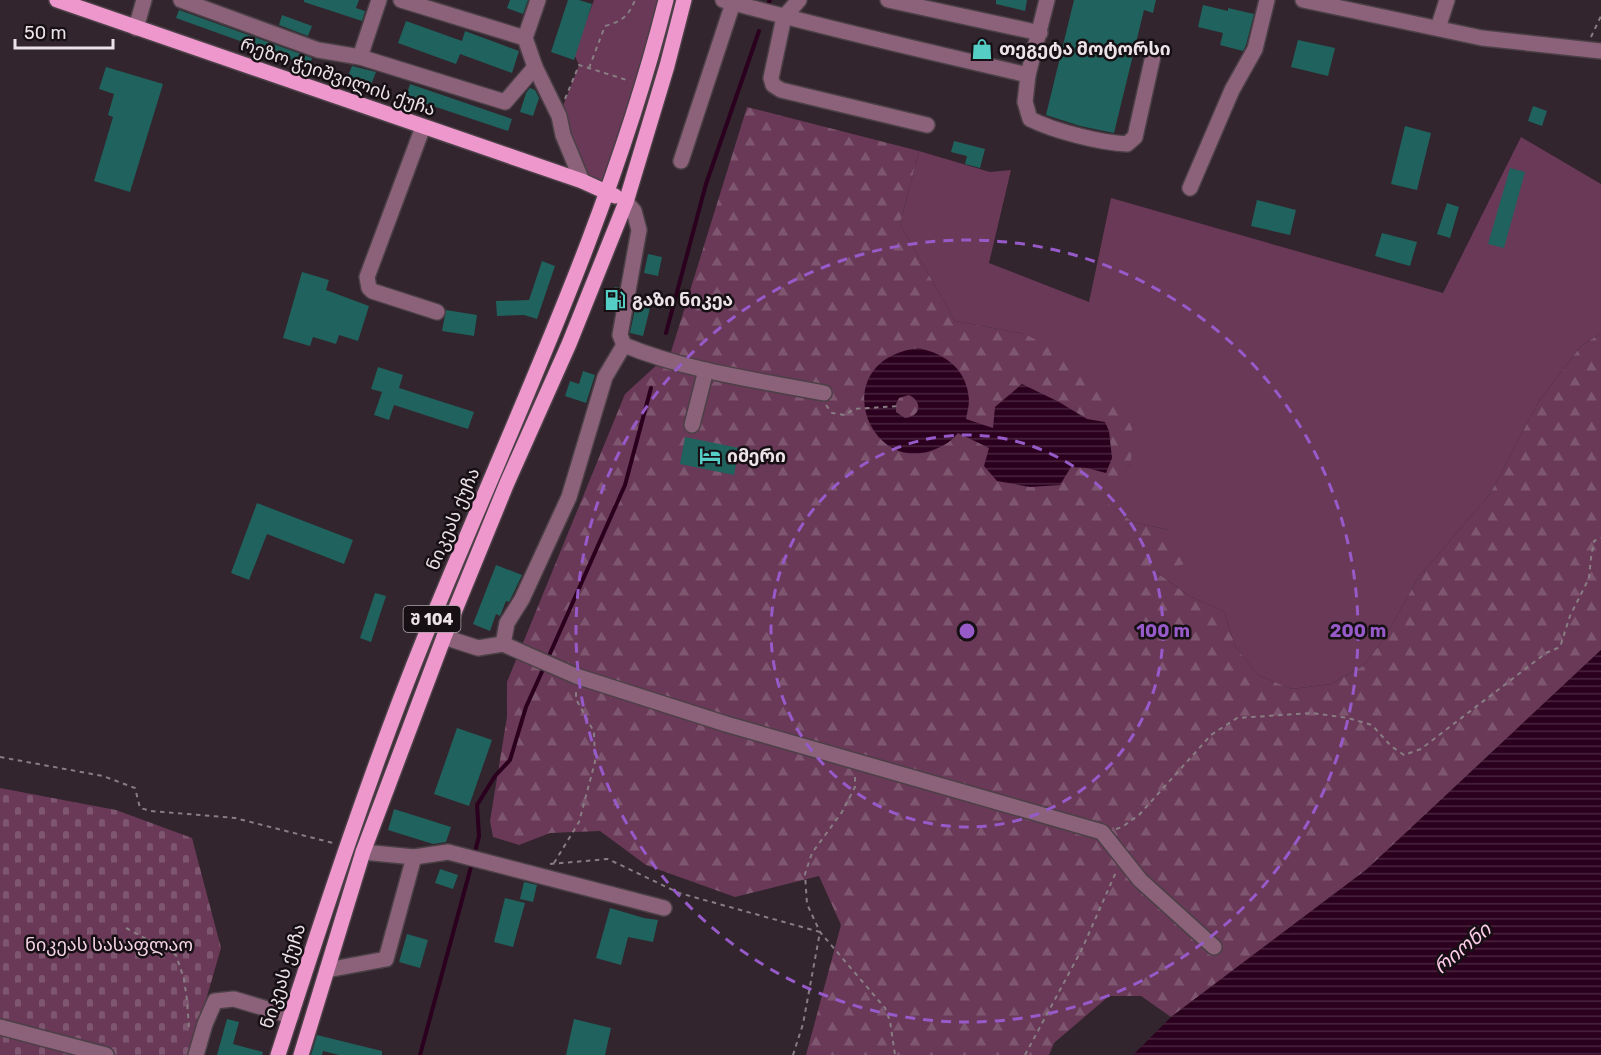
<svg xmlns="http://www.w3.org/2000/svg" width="1601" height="1055" font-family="Rubik,'Noto Sans Georgian',sans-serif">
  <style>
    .green { fill: #693957 }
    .forest { fill: url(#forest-firs) }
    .cemetery { fill: url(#cemetery-stones) }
    .water { fill: url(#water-rules); fill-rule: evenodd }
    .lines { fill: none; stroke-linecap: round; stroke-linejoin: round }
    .stream { stroke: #2b001e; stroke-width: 4 }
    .building { fill: #20625d }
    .minor-casing { stroke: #4c4047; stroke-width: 18 }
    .major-casing { stroke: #4c4047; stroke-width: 18 }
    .path { stroke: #897d84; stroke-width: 2; stroke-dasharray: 4.5 4.5; stroke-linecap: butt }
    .minor { stroke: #8b627a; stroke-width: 15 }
    .major { stroke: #ed97cc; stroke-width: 15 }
    .ring { fill: none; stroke: #975ac9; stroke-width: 3; stroke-dasharray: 10 8 }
    .labels { text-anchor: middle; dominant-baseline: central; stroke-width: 5; stroke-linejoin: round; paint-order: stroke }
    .shield { fill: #161014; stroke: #aca4a8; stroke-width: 1.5 }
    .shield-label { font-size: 16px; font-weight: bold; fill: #ece3e8 }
    .poi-label { font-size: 18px; font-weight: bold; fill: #ece3e8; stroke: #161014; text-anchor: start }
    .street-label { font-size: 18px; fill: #ece3e8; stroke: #161014 }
    .park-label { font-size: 18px; fill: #f6d4e7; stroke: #161014 }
    .water-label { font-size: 20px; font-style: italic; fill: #ffcdea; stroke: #161014 }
    .centre { fill: #975ac9; stroke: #161014; stroke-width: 3 }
    .ring-label { font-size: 18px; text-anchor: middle; font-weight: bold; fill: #975ac9; stroke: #161014; stroke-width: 5; stroke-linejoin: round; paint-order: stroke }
  </style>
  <defs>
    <pattern id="forest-firs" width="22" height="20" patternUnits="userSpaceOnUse" patternTransform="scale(1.5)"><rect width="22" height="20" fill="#693957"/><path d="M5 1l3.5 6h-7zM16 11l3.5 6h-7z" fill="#7f566f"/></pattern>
    <pattern id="cemetery-stones" width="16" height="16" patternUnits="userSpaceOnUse" patternTransform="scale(1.5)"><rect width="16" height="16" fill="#693957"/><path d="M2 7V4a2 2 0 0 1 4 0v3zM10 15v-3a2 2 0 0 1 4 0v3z" fill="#7f566f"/></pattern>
    <pattern id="water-rules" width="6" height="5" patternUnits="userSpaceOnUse" patternTransform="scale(1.5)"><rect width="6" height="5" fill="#2b001e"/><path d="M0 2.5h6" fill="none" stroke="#4a253f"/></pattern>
  </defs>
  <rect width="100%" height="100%" fill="#32252d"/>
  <g class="green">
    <polygon points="594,0 666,0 607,191 582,181 559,116 579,65 574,54"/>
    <polygon points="1521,137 1601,184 1601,333 1581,346 1539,401 1490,494 1418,578 1384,639 1363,666 1331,684 1292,689 1258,675 1235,646 1224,611 1189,596 1154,570 1169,530 1133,522 1104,502 1131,464 1025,334 955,321 900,224 919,151 990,172 1011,170 989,263 1089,302 1111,198 1443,293"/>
  </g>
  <polygon class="forest" points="747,107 919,151 900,224 955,321 1025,334 1090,369 1116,394 1132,428 1131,464 1105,502 1133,522 1169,530 1189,563 1155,571 1189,596 1224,611 1235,646 1258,675 1292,689 1331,684 1363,666 1384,639 1418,578 1490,494 1539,401 1581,346 1601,333 1601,650 1366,870 1171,1017 1141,996 1109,996 1054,1043 1049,1055 806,1055 841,925 819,876 735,897 646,865 600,831 550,833 519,845 493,837 490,821 507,717 507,682 625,394 671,352"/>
  <polygon class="cemetery" points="0,788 116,810 192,838 221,948 190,1055 0,1055"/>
  <g class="water">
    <path d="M918 348C946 354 967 369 969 400 969 406 967 413 966 419L993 428 995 407 1022 384 1059 402 1087 419 1105 422 1109 431 1112 458 1106 473 1087 468 1071 467 1060 485 1030 487 997 481 984 466 989 448 958 433C954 437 950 442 944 445 871 487 821 361 918 348ZM909 395C923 402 921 416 905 418L896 412V404L899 398Z"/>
    <polygon points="1601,650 1601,1055 1133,1055 1171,1017 1366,870"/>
  </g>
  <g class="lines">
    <g class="stream">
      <polyline points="769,2 770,0"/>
      <polyline points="666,333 706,184 759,31"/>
      <polyline points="548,658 625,485 651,388"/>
      <polyline points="474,856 479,836 477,805 495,776 510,760 526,707 545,665"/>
      <polyline points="420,1055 472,863"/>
    </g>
  </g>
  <g class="building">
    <polygon points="304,0 359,0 356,8 365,11 362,21 304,2"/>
    <polygon points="510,0 528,0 523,14 507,8"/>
    <polygon points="568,0 579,0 592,4 574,60 551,52"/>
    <polygon points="996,0 1027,0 1025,11 996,4"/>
    <polygon points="1074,0 1156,0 1153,13 1144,10 1114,133 1080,126 1046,115"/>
    <polygon points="1203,5 1228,11 1228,8 1254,14 1246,45 1243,51 1220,45 1223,33 1198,27"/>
    <polygon points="179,10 312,58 310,66 176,18"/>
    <polygon points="282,15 312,26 308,36 279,25"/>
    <polygon points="406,21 462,41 465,31 519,51 512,73 460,54 456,64 398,43"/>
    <polygon points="1298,40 1335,48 1328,76 1291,67"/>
    <polygon points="352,66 376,72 369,90 346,81"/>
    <polygon points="106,67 163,84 130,192 94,181 113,117 108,115 114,94 99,89"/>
    <polygon points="410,84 512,119 508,131 406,97"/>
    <polygon points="530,88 535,90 539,98 533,116 520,112 526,93"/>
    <polygon points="1533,106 1547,111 1542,126 1528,121"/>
    <polygon points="1405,126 1431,133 1417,190 1391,184"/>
    <polygon points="954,141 985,149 980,168 965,164 967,156 951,152"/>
    <polygon points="1510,168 1525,172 1504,248 1488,244"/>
    <polygon points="1257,200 1296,210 1290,235 1251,226"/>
    <polygon points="1447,203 1459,207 1450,238 1437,234"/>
    <polygon points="1382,233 1417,242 1410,266 1375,256"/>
    <polygon points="648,254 662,257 658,276 644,273"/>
    <polygon points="542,261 555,266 537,319 524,315 497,316 496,301 529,300"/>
    <polygon points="302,272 329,280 326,290 369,306 358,341 339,335 336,344 313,337 310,346 283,338"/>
    <polygon points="615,287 619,288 615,310 603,306"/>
    <polygon points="636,304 650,308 643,336 630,333"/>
    <polygon points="446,310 477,315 474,336 442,331"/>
    <polygon points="378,367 403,375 399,388 474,412 468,429 394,405 389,420 374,415 382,392 371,389"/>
    <polygon points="583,371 595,375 586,403 565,396 570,381 579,384"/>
    <polygon points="685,437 739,448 734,475 680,464"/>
    <polygon points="257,503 353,540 344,564 267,534 249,580 231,573"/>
    <polygon points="496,565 522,575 513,594 509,602 506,601 500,616 496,614 490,631 473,624"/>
    <polygon points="375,593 386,596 371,642 360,638"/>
    <polygon points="457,728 492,740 469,806 434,794"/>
    <polygon points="394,809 451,827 446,842 433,844 388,830"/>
    <polygon points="440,869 458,875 453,889 435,883"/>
    <polygon points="524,882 537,885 533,902 520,899"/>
    <polygon points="505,898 525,903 513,947 494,942"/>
    <polygon points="610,908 644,918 658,920 653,942 628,937 621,965 596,958"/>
    <polygon points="407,934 428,940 420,968 399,962"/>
    <polygon points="227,1019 239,1022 233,1044 263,1052 262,1055 217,1055"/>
    <polygon points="574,1019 611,1028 605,1055 566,1055"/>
    <polygon points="317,1035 382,1051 382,1055 339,1055 323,1051 322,1055 311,1055"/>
  </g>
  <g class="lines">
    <defs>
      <g id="minor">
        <polyline points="181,0 318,50 360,57 505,102 535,67"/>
        <polyline points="401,0 525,38"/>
        <polyline points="538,0 525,38 535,67 559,116 563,135 582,181"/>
        <path d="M723 0C824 28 926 51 1028 75L1025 102 1030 119C1054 131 1101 143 1127 144L1135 137 1153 56"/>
        <polyline points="799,0 784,17 771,78 773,85 781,90 927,125"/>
        <polyline points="888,0 1040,33"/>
        <polyline points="1303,0 1482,38 1601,51"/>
        <polyline points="136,28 144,0"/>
        <polyline points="1438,28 1447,0"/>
        <polyline points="360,57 379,0"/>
        <polyline points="1028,75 1047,0"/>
        <polyline points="423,127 367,277 369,288 372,291 437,312"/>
        <polyline points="681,161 733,3"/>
        <polyline points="1190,188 1232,90 1255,49 1267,0"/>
        <path d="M626 202 634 211 639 230 620 335 624 345C687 371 757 380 824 393"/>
        <polyline points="692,425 706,370"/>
        <polyline points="444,637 478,648 503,644 576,676 726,724 1102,832 1140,880 1214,947"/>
        <polyline points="503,644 507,623 522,599 569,497 605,377 624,345"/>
        <polyline points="363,852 414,857 448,852 664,908"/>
        <polyline points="327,970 386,959 414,857"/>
        <polyline points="0,1027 106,1055"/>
        <polyline points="196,1055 205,1024 215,1001 234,999 291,1016"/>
      </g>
      <g id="major">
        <polyline points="57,0 582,181 615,196"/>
        <path d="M278 1055C324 913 370 772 426 634 511 425 611 220 666 0"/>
        <polyline points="301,1055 363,852 444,637 507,483 569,344 626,202 667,66 684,0"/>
      </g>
    </defs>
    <use href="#minor" class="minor-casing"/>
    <use href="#major" class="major-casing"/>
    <g class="path">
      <polyline points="1591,37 1601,16"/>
      <path d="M589 68 605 26C622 21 628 17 635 0"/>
      <polyline points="565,99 579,65 630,81"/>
      <polyline points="826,405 832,413 845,415 854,409 899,406"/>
      <polyline points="0,757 103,776 135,788 140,808 151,811 235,818 333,843"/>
      <polyline points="855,777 855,787 842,812 812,853 805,874 807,904 820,932 885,1008 890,1021 895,1055"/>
      <polyline points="1116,829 1122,827 1139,815 1211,735 1237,718 1312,713 1348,718 1372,725 1391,746 1404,755 1421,749 1546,653 1560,647 1570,616 1589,578 1591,558 1594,541 1601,538"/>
      <polyline points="554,863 579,822 595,762 594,732 576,699 576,691"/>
      <polyline points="550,864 608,859 679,893 820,932 803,1024 793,1055"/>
      <polyline points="126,928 176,955 184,979 187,1000 189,1028"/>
      <polyline points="1025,1055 1082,949 1116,872"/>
    </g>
    <use href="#minor" class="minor"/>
    <use href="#major" class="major"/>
  </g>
  <g class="ring">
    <circle cx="967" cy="631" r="196"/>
    <circle cx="967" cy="631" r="391"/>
  </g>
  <defs>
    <symbol id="shop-bare" viewBox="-9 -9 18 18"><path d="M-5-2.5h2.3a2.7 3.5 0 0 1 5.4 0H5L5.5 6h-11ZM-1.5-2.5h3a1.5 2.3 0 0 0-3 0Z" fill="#55cec5" stroke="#161014" stroke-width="2.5" paint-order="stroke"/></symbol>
    <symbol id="fuel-bare" viewBox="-9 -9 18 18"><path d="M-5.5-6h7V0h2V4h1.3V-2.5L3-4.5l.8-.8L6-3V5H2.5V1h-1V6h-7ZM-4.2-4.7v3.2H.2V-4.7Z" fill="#55cec5" stroke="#161014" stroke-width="2.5" paint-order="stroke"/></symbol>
    <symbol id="hotel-bare" viewBox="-9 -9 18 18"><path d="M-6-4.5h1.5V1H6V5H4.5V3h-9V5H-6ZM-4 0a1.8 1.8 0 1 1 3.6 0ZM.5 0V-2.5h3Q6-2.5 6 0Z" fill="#55cec5" stroke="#161014" stroke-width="2.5" paint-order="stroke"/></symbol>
  </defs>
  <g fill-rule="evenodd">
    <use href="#shop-bare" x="967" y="34" width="30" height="30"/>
    <use href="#fuel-bare" x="600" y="285" width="30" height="30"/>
    <use href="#hotel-bare" x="695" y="441" width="30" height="30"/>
  </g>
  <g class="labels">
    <rect class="shield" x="403.5" y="606" width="57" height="26" rx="4.5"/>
    <g class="shield-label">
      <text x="432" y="619">შ 104</text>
    </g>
    <g class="poi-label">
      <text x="999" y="49">თეგეტა მოტორსი</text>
      <text x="632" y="300">გაზი ნიკეა</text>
      <text x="727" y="456">იმერი</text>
    </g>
    <g class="street-label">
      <text transform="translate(338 77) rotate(19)">რეზო ჭეიშვილის ქუჩა</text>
      <text transform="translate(453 519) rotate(-67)">ნიკეას ქუჩა</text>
      <text transform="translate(283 976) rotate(-72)">ნიკეას ქუჩა</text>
    </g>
    <g class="park-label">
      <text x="109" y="945">ნიკეას სასაფლაო</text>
    </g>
    <g class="water-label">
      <text transform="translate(1462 948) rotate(-40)">რიონი</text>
    </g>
  </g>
  <circle cx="967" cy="631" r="9" class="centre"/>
  <g class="ring-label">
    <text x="1163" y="637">100 m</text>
    <text x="1358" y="637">200 m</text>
  </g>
  <path d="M15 39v9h98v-9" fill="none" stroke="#ece3e8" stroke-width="3"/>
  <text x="24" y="39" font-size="18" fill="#ece3e8" stroke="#161014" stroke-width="4.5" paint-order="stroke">50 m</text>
</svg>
